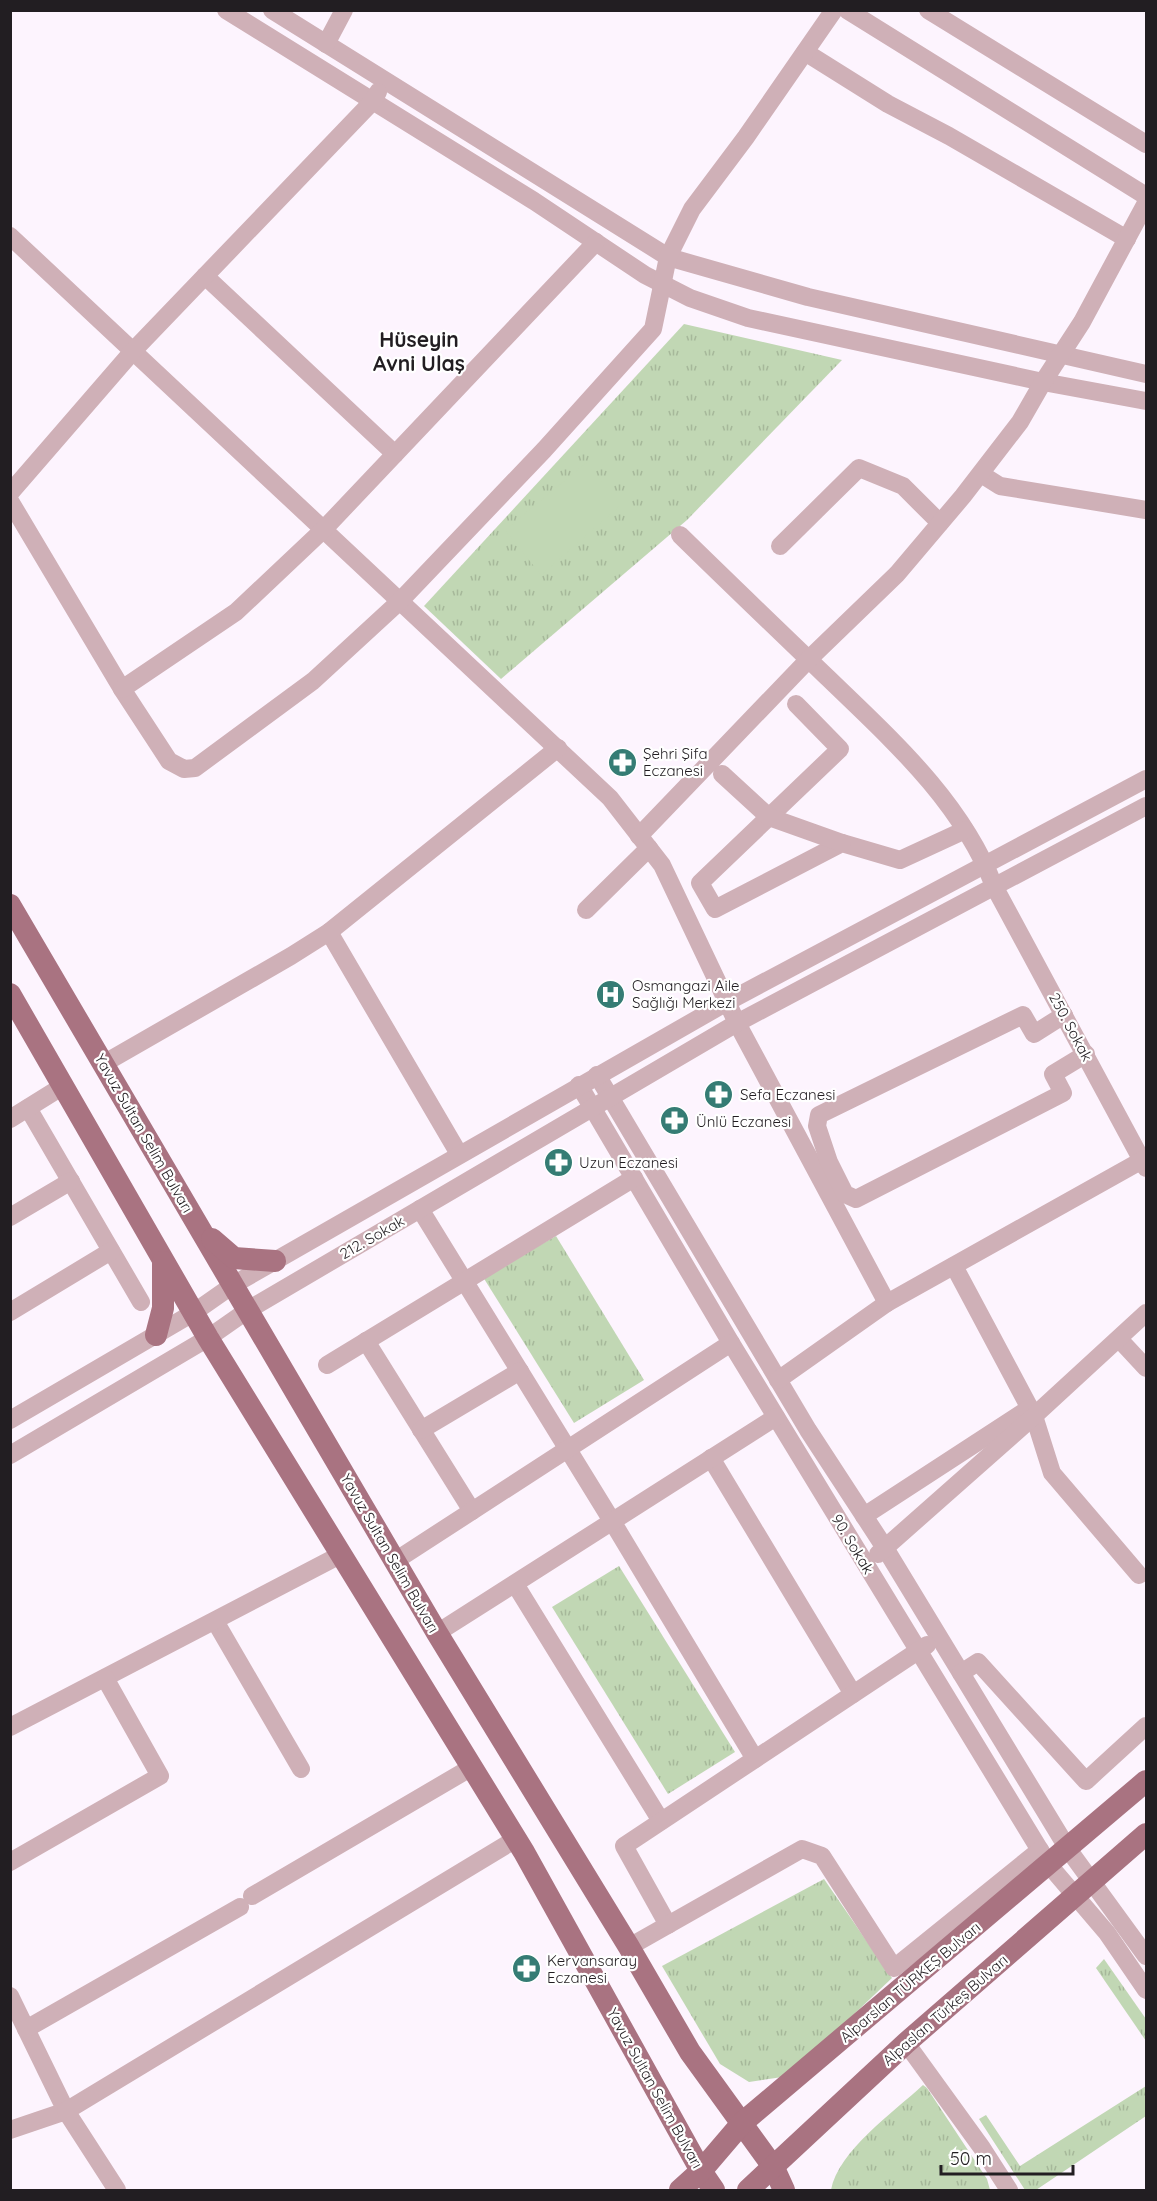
<svg xmlns="http://www.w3.org/2000/svg" width="1157" height="2201" font-family="Quicksand,sans-serif">
  <style>
    .grass { fill: url(#grass-tufts) }
    .pitch { fill: #c1d7b4 }
    .lines { fill: none; stroke-linecap: round; stroke-linejoin: round }
    .minor { stroke: #cfb0b7; stroke-width: 18 }
    .major { stroke: #a97381; stroke-width: 22 }
    .labels { text-anchor: middle; dominant-baseline: central; stroke-width: 4.5; stroke-linejoin: round; paint-order: stroke }
    .poi-label { font-size: 15px; fill: #221e22; stroke: #fff; text-anchor: start }
    .street-label { font-size: 15px; fill: #221e22; stroke: #fff }
    .district-label { font-size: 21px; font-weight: bold; fill: #221e22; stroke: #fff }
  </style>
  <defs>
    <pattern id="grass-tufts" width="24" height="20" patternUnits="userSpaceOnUse" patternTransform="scale(1.5)"><rect width="24" height="20" fill="#c1d7b4"/><path d="M3 7l-1-3M5 7V3M7 7l1-3M15 17l-1-3M17 17v-4M19 17l1-3" fill="none" stroke="#a6b89a"/></pattern>
  </defs>
  <rect width="100%" height="100%" fill="#fdf4fe"/>
  <g class="grass">
    <polygon points="684,324 842,360 687,520 501,679 424,606"/>
    <polygon points="556,1236 644,1380 574,1423 483,1277"/>
    <polygon points="619,1566 735,1752 668,1794 552,1607"/>
    <polygon points="824,1879 892,1978 789,2076 749,2082 720,2064 662,1966"/>
    <polygon points="1104,1959 1146,2019 1146,2041 1096,1968"/>
    <path d="M923 2085 927 2088 987 2179 990 2190H831C838 2151 894 2112 923 2085Z"/>
    <polygon points="1146,2086 1146,2116 1036,2190 1025,2190 979,2119 986,2115 1020,2166"/>
  </g>
  <polygon class="pitch" points="586,463 621,505 541,575 505,530"/>
  <g class="lines">
    <g class="minor">
      <polyline points="226,10 534,201 645,275 690,298 748,318 1043,382 1146,401"/>
      <polyline points="272,10 668,257 808,297 1146,374"/>
      <polyline points="847,10 1146,196"/>
      <polyline points="928,10 1146,144"/>
      <polyline points="326,44 344,10"/>
      <polyline points="805,52 888,104 949,136 1127,239"/>
      <polyline points="10,236 610,798 662,865 737,1023 887,1303"/>
      <polyline points="205,276 395,454"/>
      <polyline points="981,474 1000,486 1146,510"/>
      <polyline points="10,493 133,351 373,101 378,92"/>
      <polyline points="10,501 122,689 169,761 184,769 195,768 313,681 400,601 544,450 653,329 668,257 692,209 746,137 834,10"/>
      <path d="M680 535C729 583 778 630 828 678 892 740 961 801 994 886L1146 1168"/>
      <polyline points="780,546 859,468 903,486 940,523"/>
      <polyline points="122,689 236,612 324,529 596,242"/>
      <polyline points="796,704 840,749 700,883 715,909 842,843 900,860 965,830"/>
      <polyline points="722,774 769,817 842,843"/>
      <polyline points="639,836 809,659 897,574 963,496 1020,422 1043,382 1082,322 1146,203"/>
      <polyline points="586,910 649,848"/>
      <polyline points="329,932 459,1154"/>
      <polyline points="1064,1015 1034,1034 1023,1015 819,1115 817,1126 829,1162 845,1194 856,1199 1063,1093 1053,1074 1086,1054"/>
      <polyline points="103,1064 291,956 329,932 558,748"/>
      <polyline points="597,1075 808,1430 885,1548 1068,1849 1146,1956"/>
      <polyline points="579,1085 731,1343 1049,1865 1107,1933 1146,1990"/>
      <polyline points="28,1108 141,1302"/>
      <polyline points="10,1119 63,1086"/>
      <polyline points="420,1209 612,1521 755,1759"/>
      <polyline points="10,1217 71,1181"/>
      <polyline points="954,1266 1034,1416 1052,1473 1139,1575"/>
      <polyline points="10,1312 111,1251"/>
      <polyline points="1120,1340 1146,1368"/>
      <polyline points="366,1341 472,1511"/>
      <polyline points="327,1365 634,1178"/>
      <polyline points="778,1380 887,1303 1146,1158"/>
      <polyline points="10,1420 193,1313 233,1285 727,1002 1146,779"/>
      <polyline points="421,1430 520,1371"/>
      <polyline points="10,1455 208,1338 248,1310 737,1023 1146,806"/>
      <polyline points="711,1458 853,1694"/>
      <polyline points="864,1516 1030,1408"/>
      <polyline points="878,1554 1034,1416 1146,1313"/>
      <polyline points="395,1561 731,1343"/>
      <polyline points="515,1584 661,1821"/>
      <polyline points="215,1621 301,1769"/>
      <polyline points="437,1633 776,1417"/>
      <polyline points="961,1673 978,1662 1086,1781 1146,1726"/>
      <polyline points="10,1727 342,1554"/>
      <polyline points="10,1862 160,1776 105,1678"/>
      <polyline points="252,1896 472,1767"/>
      <polyline points="668,1925 624,1846 927,1645"/>
      <polyline points="629,1947 802,1849 822,1856 894,1968 1040,1850"/>
      <polyline points="10,1996 66,2111 10,2130"/>
      <polyline points="26,2029 240,1907"/>
      <polyline points="906,2043 982,2148 1009,2190"/>
      <polyline points="117,2190 66,2111 516,1839"/>
    </g>
    <g class="major">
      <polyline points="10,905 437,1633 629,1947 690,2052 774,2168 784,2190"/>
      <polyline points="10,994 208,1338 524,1852 701,2171 714,2190"/>
      <polyline points="212,1239 234,1258 275,1261"/>
      <polyline points="156,1335 163,1308 163,1262"/>
      <polyline points="680,2190 701,2171 742,2123 1146,1781"/>
      <polyline points="748,2190 906,2043 1146,1834"/>
    </g>
  </g>
  <defs>
    <symbol id="pharmacy-disc" viewBox="-11 -11 22 22"><circle r="9.5" fill="#357c74" stroke="#fff"/><path d="M-2-6h4v4h4v4h-4v4h-4v-4h-4v-4h4Z" fill="#fff"/></symbol>
    <symbol id="hospital-disc" viewBox="-11 -11 22 22"><circle r="9.5" fill="#357c74" stroke="#fff"/><path d="M-5-5h3v3.5h4V-5h3V5h-3V1.5h-4V5h-3Z" fill="#fff"/></symbol>
  </defs>
  <g fill-rule="evenodd">
    <use href="#pharmacy-disc" x="606" y="746" width="33" height="33"/>
    <use href="#hospital-disc" x="594" y="978" width="33" height="33"/>
    <use href="#pharmacy-disc" x="702" y="1078" width="33" height="33"/>
    <use href="#pharmacy-disc" x="658" y="1104" width="33" height="33"/>
    <use href="#pharmacy-disc" x="542" y="1146" width="33" height="33"/>
    <use href="#pharmacy-disc" x="510" y="1952" width="33" height="33"/>
  </g>
  <g class="labels">
    <g class="poi-label">
      <text x="643" y="753">Şehri Şifa<tspan x="643" dy="17">Eczanesi</tspan></text>
      <text x="632" y="985">Osmangazi Aile<tspan x="632" dy="17">Sağlığı Merkezi</tspan></text>
      <text x="740" y="1094">Sefa Eczanesi</text>
      <text x="696" y="1121">Ünlü Eczanesi</text>
      <text x="579" y="1162">Uzun Eczanesi</text>
      <text x="547" y="1960">Kervansaray<tspan x="547" dy="17">Eczanesi</tspan></text>
    </g>
    <g class="street-label">
      <text transform="translate(1071 1027) rotate(62)">250. Sokak</text>
      <text transform="translate(144 1133) rotate(60)">Yavuz Sultan Selim Bulvarı</text>
      <text transform="translate(372 1237) rotate(-30)">212. Sokak</text>
      <text transform="translate(853 1544) rotate(59)">90. Sokak</text>
      <text transform="translate(390 1553) rotate(60)">Yavuz Sultan Selim Bulvarı</text>
      <text transform="translate(910 1982) rotate(-40)">Alparslan TÜRKEŞ Bulvarı</text>
      <text transform="translate(945 2010) rotate(-41)">Alpaslan Türkeş Bulvarı</text>
      <text transform="translate(655 2088) rotate(61)">Yavuz Sultan Selim Bulvarı</text>
    </g>
    <g class="district-label">
      <text x="419" y="339">Hüseyin<tspan x="419" dy="24">Avni Ulaş</tspan></text>
    </g>
  </g>
  <rect width="1157" height="2201" fill="none" stroke="#221e22" stroke-width="24"/>
  <path d="M941 2165v9h132v-9" fill="none" stroke="#221e22" stroke-width="3"/>
  <text x="950" y="2165" font-size="18" fill="#221e22" stroke="#ffffff" stroke-width="4.5" paint-order="stroke">50 m</text>
</svg>
